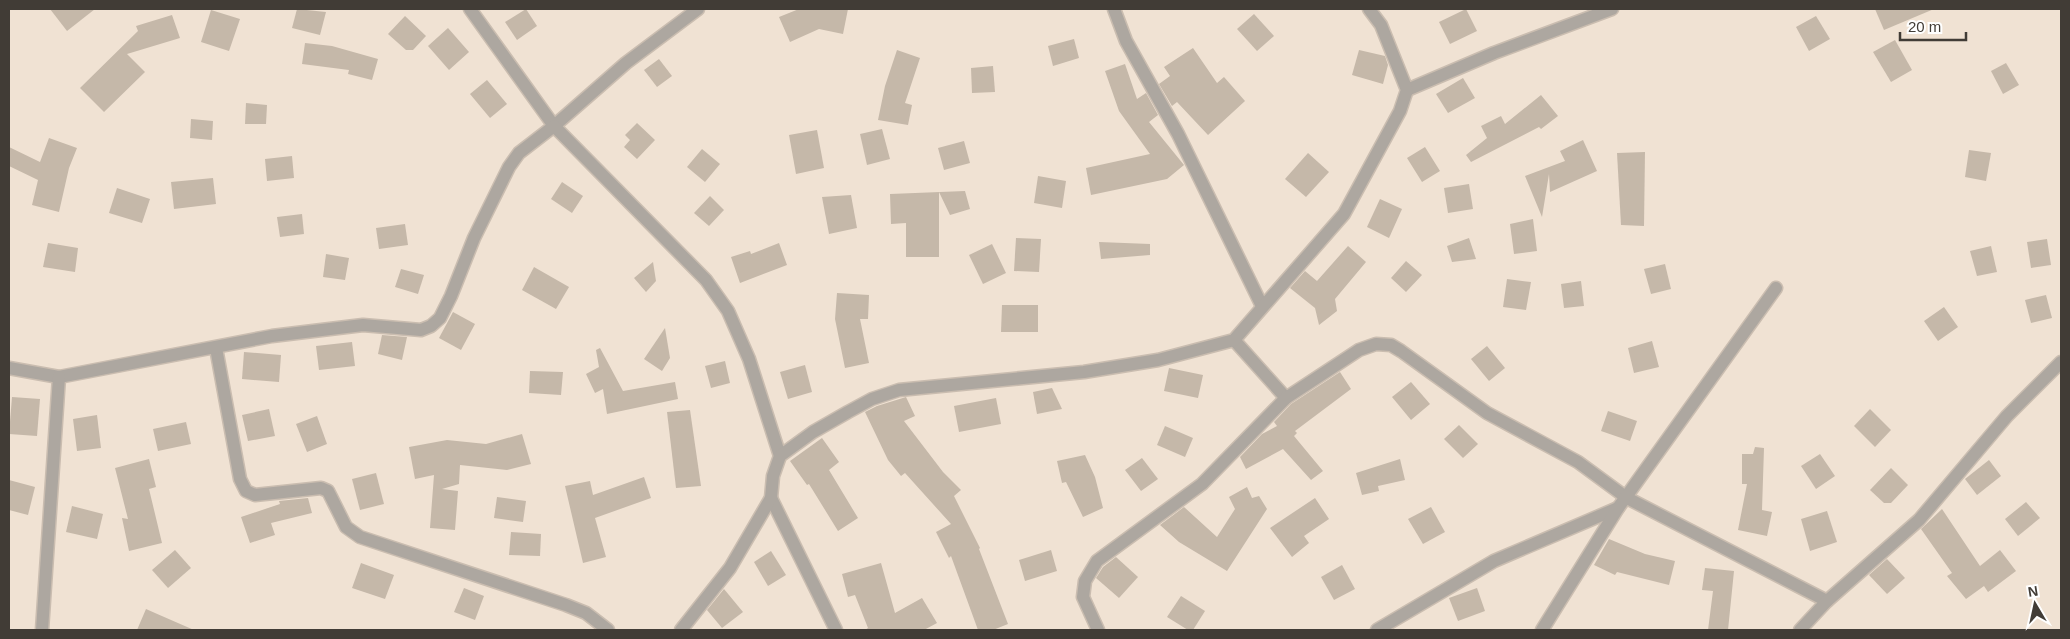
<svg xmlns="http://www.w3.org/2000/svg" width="2070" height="639" font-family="Helvetica,sans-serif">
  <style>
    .building { fill: #c5b8a9 }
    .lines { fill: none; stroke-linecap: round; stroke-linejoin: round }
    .minor-casing { stroke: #cabdb0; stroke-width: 15 }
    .minor { stroke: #ada7a0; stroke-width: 12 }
  </style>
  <rect width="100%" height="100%" fill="#f0e2d3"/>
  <g class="building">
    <polygon points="50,9 95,9 67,31"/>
    <polygon points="297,9 326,12 320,35 292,28"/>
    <polygon points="526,9 537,26 517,40 505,22"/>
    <polygon points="799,9 848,9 843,34 819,29 790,42 779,17"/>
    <polygon points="1466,9 1477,31 1450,44 1439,22"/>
    <polygon points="1875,9 1934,9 1884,30"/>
    <polygon points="211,10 240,19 229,51 201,42"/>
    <polygon points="1254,14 1274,36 1257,51 1237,29"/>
    <polygon points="172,15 180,38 127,54 145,72 104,112 80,88 138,31 136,26"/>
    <polygon points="405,16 426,36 413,50 406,50 388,34"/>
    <polygon points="1816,16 1830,39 1809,51 1796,27"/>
    <polygon points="448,28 469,52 449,70 428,46"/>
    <polygon points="1074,39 1079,58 1053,66 1048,46"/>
    <polygon points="1895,40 1912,70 1891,82 1873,52"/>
    <polygon points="305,43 332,46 378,59 372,80 348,74 349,70 302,64"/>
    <polygon points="1193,48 1217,83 1224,77 1245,101 1208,135 1177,102 1172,106 1159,84 1170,76 1164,67"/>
    <polygon points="897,50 920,58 905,103 912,105 908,125 878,120 885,86"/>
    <polygon points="1359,50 1385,56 1388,65 1383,84 1352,75"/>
    <polygon points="659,59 672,76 657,87 644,70"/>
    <polygon points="2006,63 2019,85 2003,94 1991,71"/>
    <polygon points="1125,64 1137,99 1146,93 1158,115 1149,122 1184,165 1167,179 1091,195 1086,168 1150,154 1119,111 1105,71"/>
    <polygon points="993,66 995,92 972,93 971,68"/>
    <polygon points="1463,78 1475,98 1448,113 1436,94"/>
    <polygon points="487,80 507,104 490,118 470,94"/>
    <polygon points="1541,95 1558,116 1541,129 1539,127 1471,162 1466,155 1487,138 1481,126 1501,116 1505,124"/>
    <polygon points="246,103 267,105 266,124 245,124"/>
    <polygon points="191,119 213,121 212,140 190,138"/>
    <polygon points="637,123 655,140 637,159 624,147 630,140 625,135"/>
    <polygon points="882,129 890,159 867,165 860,134"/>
    <polygon points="817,130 824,168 796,174 789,135"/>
    <polygon points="49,138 77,148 69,168 59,212 32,205 38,180 9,166 9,147 40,162"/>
    <polygon points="1583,140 1597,171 1550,192 1549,174 1542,217 1525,176 1565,161 1560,151"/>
    <polygon points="964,141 970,163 944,170 938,148"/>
    <polygon points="1425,147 1440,171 1422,182 1407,158"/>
    <polygon points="702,149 720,164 705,182 687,167"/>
    <polygon points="1969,150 1991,153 1986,181 1965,177"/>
    <polygon points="1645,152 1644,226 1621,225 1617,153"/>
    <polygon points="1308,153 1329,172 1306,197 1285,179"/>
    <polygon points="292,156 294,178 267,181 265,159"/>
    <polygon points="1038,176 1066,181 1062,208 1034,203"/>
    <polygon points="213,178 216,204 174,209 171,182"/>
    <polygon points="562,182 583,196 572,213 551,199"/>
    <polygon points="1469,184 1473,209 1448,213 1444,188"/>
    <polygon points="117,188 150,199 142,223 109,213"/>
    <polygon points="965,191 970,209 950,215 939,192 939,257 906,257 906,223 891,224 890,194"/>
    <polygon points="851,195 857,228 829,234 822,197"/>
    <polygon points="710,196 724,210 709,226 694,213"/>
    <polygon points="1380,199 1402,209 1389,238 1367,227"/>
    <polygon points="302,214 304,234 280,237 277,217"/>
    <polygon points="1533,219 1537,251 1514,254 1510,224"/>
    <polygon points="405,224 408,245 379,249 376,228"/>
    <polygon points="1016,238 1041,239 1039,272 1014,271"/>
    <polygon points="1469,238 1476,259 1452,262 1447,246"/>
    <polygon points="2047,239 2051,265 2031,268 2027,242"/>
    <polygon points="1099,242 1150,244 1150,255 1101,259"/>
    <polygon points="48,243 78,248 75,272 43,267"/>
    <polygon points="779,243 787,265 740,283 731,257 750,251 751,254"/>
    <polygon points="992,244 1006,273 983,284 969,255"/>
    <polygon points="1348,246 1366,262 1335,299 1337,311 1319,325 1315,308 1290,288 1305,271 1317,281"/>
    <polygon points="1991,246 1997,272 1977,276 1970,251"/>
    <polygon points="326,254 349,258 345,280 323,277"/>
    <polygon points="1406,261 1422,275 1406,292 1391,278"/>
    <polygon points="653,262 656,281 646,292 634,278"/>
    <polygon points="1665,264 1671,289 1651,294 1644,269"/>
    <polygon points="534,267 569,287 556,309 522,290"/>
    <polygon points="401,269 424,275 418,294 395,287"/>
    <polygon points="1507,279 1531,282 1526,310 1503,307"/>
    <polygon points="1581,281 1584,306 1564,308 1561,284"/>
    <polygon points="837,293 869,295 868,319 860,319 869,363 845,368 835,319"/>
    <polygon points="2046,295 2052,318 2031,323 2025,300"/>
    <polygon points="1002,305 1038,305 1038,332 1001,332"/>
    <polygon points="1944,307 1958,327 1938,341 1924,321"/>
    <polygon points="453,312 475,324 461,350 439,338"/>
    <polygon points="665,328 670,358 662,371 644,359"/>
    <polygon points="382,335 407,337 402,360 378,354"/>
    <polygon points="1652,341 1659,367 1634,373 1628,348"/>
    <polygon points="352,342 355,366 319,370 316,346"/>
    <polygon points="1487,346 1505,368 1489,381 1471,359"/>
    <polygon points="600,348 623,391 675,382 678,399 607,414 603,389 595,393 586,374 599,367 596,350"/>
    <polygon points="244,352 281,355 279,382 242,379"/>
    <polygon points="725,361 730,383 711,388 705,366"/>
    <polygon points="805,365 812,392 788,399 780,372"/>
    <polygon points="1169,368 1203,375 1198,398 1164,391"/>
    <polygon points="530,371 563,372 561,395 529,393"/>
    <polygon points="1340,372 1351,389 1295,431 1297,433 1294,436 1323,471 1311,480 1283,449 1246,469 1240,457 1262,434 1277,426 1274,422 1291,404"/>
    <polygon points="1411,382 1430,404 1411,420 1392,397"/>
    <polygon points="1052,388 1062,409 1037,414 1033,392"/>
    <polygon points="12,397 40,399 37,436 9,434"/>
    <polygon points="906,397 915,416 904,421 943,472 961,490 954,496 980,548 979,549 1008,624 993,630 978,630 951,556 949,558 936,532 951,524 905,473 901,476 888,460 865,412 877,406"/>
    <polygon points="996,398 1001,424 959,432 954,406"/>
    <polygon points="269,409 275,436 248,441 242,415"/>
    <polygon points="1870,409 1891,430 1875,447 1854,426"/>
    <polygon points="690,410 701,486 676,488 667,412"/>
    <polygon points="1608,411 1637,421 1630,441 1601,431"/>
    <polygon points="97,415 101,448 77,451 73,419"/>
    <polygon points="317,416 327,444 307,452 296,424"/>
    <polygon points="186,422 191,444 158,451 153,429"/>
    <polygon points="1459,425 1478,444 1463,458 1444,439"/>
    <polygon points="1165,426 1193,438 1185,457 1157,445"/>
    <polygon points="522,434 531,464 507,470 460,465 459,484 442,489 458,491 455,530 430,528 434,475 415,479 409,447 447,440 486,444"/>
    <polygon points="822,438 839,462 829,470 858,518 838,531 809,484 807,485 790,461"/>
    <polygon points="1755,447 1764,448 1762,510 1772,512 1767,536 1738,530 1747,484 1742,484 1742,454 1753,454"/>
    <polygon points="1820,454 1835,476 1816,489 1801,466"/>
    <polygon points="1085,455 1095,477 1103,508 1083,517 1066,482 1062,483 1057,461"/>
    <polygon points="1142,458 1158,479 1141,491 1125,470"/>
    <polygon points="149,459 156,487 149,489 162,543 129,551 122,518 128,519 115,468"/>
    <polygon points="1400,459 1405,480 1378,486 1379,491 1362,495 1356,473"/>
    <polygon points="1989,460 2001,476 1977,495 1965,479"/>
    <polygon points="1891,468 1908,485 1891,503 1884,503 1870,490"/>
    <polygon points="376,473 384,504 360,510 352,479"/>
    <polygon points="644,477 651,498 595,518 606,557 583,563 565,486 590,481 593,495"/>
    <polygon points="9,480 35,487 28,515 9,510"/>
    <polygon points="1247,487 1252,498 1259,496 1267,509 1227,571 1179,542 1160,525 1184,507 1217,537 1235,509 1229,497"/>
    <polygon points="497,497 526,501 523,522 494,518"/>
    <polygon points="308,498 312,513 271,523 275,535 250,543 241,517 280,504 279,501"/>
    <polygon points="1315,498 1329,519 1304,536 1309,543 1292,557 1270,528"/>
    <polygon points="2026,502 2040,518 2018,536 2005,519"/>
    <polygon points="72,506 103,514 97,539 66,532"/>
    <polygon points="1431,507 1445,532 1423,544 1408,519"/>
    <polygon points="1942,509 1980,566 2000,550 2016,571 1988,592 1984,586 1966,599 1947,576 1952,573 1921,529"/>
    <polygon points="1827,511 1837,542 1810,551 1801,519"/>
    <polygon points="511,532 541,534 540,556 509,555"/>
    <polygon points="1609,539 1645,554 1675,561 1669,585 1617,572 1615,575 1594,565"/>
    <polygon points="175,550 191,568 168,588 152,570"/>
    <polygon points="1051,550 1057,571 1025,581 1019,560"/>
    <polygon points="771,551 786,575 768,586 754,562"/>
    <polygon points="1116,557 1138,577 1119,598 1096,578 1103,567"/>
    <polygon points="1887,559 1905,578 1887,594 1869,575"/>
    <polygon points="361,563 394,575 385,599 352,588"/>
    <polygon points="881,563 895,613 922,598 937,623 924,630 865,630 868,628 855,595 848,597 842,574"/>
    <polygon points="1342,565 1355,589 1334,600 1321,577"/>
    <polygon points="1705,568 1734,571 1728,630 1708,630 1713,591 1702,590"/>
    <polygon points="464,588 484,596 475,620 454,612"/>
    <polygon points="1477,588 1485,611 1458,621 1449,598"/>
    <polygon points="724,589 743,612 722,628 707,610"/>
    <polygon points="1181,596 1205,611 1193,630 1188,630 1167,617"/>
    <polygon points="146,609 155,613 194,630 137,630"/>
  </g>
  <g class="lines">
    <defs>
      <g id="minor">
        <polyline points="470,9 554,126 626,63 698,9"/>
        <polyline points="1114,9 1126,41 1178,134 1262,306"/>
        <polyline points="1407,90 1494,53 1612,9"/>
        <polyline points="1234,340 1286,398"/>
        <polyline points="216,348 240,479 246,491 255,495 321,488 328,491 346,527 360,537 566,605 586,613 608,630"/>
        <polyline points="9,368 59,377 272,336 363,325 421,330 431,326 440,318 451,296 474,238 509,167 519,153 554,126 706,280 728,311 749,359 780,456"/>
        <polyline points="771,498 836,630"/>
        <polyline points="42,630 59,377"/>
        <polyline points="681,630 730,568 771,498 773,476 780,456 813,432 848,412 872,399 899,390 1084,372 1158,360 1234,340 1344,214 1400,111 1407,90 1381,25 1369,9"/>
        <polyline points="1098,630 1083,597 1085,581 1097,561 1202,484 1286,398 1359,350 1376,344 1391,345 1401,351 1487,413 1578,462 1627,498 1827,601"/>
        <polyline points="1377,630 1494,561 1618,508"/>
        <polyline points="1542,630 1618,508 1776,288"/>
        <polyline points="1800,630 1827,601 1919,520 2007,416 2061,362"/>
      </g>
    </defs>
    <use href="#minor" class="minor-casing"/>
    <use href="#minor" class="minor"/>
  </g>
  <rect width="2070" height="639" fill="none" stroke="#413c36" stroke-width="20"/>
  <g transform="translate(2035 604) rotate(351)" stroke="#ffffff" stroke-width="4" paint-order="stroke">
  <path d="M0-4L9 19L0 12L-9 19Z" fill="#413c36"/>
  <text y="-8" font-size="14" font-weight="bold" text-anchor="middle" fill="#413c36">N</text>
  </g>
  <path d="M1900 32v8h66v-8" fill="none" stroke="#413c36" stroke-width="2.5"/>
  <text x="1908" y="32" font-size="15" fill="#413c36" stroke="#ffffff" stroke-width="4" paint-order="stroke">20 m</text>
</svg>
